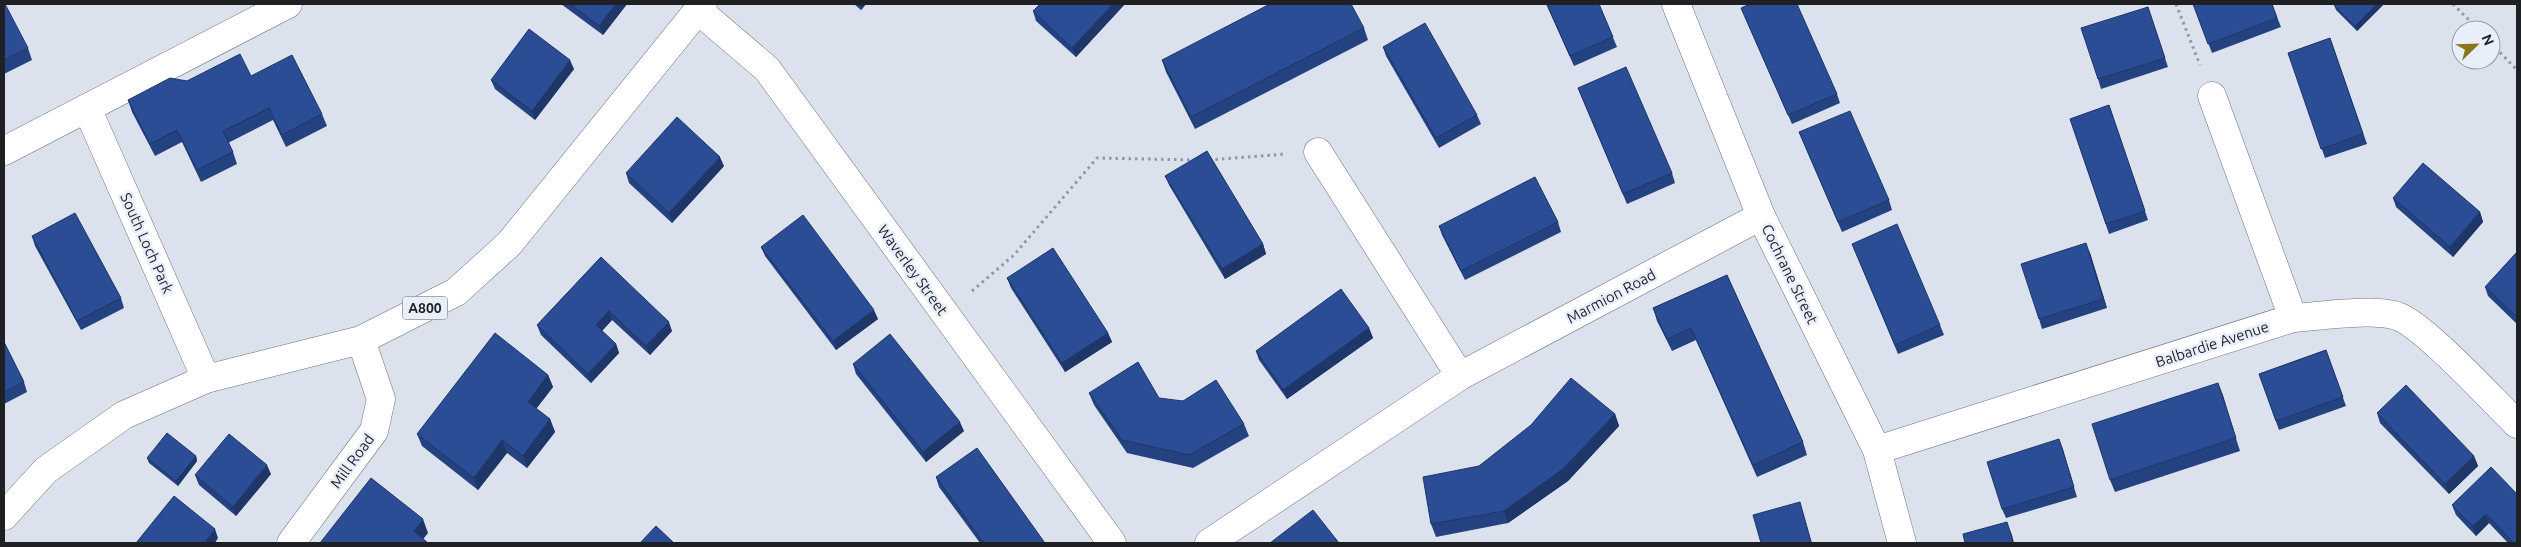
<svg xmlns="http://www.w3.org/2000/svg" width="2521" height="547" font-family="Ubuntu,sans-serif">
  <style>
    .lines { fill: none; stroke-linecap: round; stroke-linejoin: round }
    .street-casing { stroke: #6d727c; stroke-width: 29 }
    .primary-casing { stroke: #6d727c; stroke-width: 29 }
    .path { stroke: #92969e; stroke-width: 3; stroke-dasharray: 2.5 4; stroke-linecap: butt }
    .street { stroke: #fff; stroke-width: 28 }
    .primary { stroke: #fff; stroke-width: 28 }
    .wall { fill: #254280 }
    .shaded-wall { fill: #1e3668 }
    .building { fill: #2b4d95; stroke: #1e3668 }
    .labels { text-anchor: middle; dominant-baseline: central; stroke-width: 5; stroke-linejoin: round; paint-order: stroke }
    .shield { fill: #e9effa; stroke: #5b5e64; stroke-width: 1 }
    .shield-label { font-size: 14px; font-weight: bold; fill: #1e2024 }
    .street-label { font-size: 15px; fill: #1e2024; stroke: #e9effa }
  </style>
  <rect width="100%" height="100%" fill="#dce2ed"/>
  <g class="lines">
    <defs>
      <g id="street">
        <polyline points="1676,4 1761,216 1877,450 1902,543"/>
        <polyline points="698,10 767,69 1112,543"/>
        <polyline points="2212,96 2293,318"/>
        <polyline points="87,108 206,379"/>
        <polyline points="4,151 288,4"/>
        <polyline points="1318,152 1460,376"/>
        <path d="M1877 450 2293 318C2321 316 2371 308 2397 316 2424 325 2493 401 2517 424"/>
        <polyline points="291,543 374,431 381,399 361,340"/>
        <polyline points="1209,543 1460,376 1761,216"/>
      </g>
      <polyline id="primary" points="4,516 46,470 124,415 206,379 361,340 456,292 509,244 703,4"/>
    </defs>
    <use href="#street" class="street-casing"/>
    <use href="#primary" class="primary-casing"/>
    <g class="path">
      <polyline points="2176,4 2200,65"/>
      <polyline points="2453,4 2479,30"/>
      <polyline points="2491,43 2517,70"/>
      <polyline points="1209,160 1285,154"/>
      <polyline points="972,291 1014,255 1097,158 1195,160"/>
    </g>
    <use href="#street" class="street"/>
    <use href="#primary" class="primary"/>
  </g>
  <g class="wall">
    <polygon points="4,4 28,48 32,60 4,74"/>
    <polygon points="561,4 627,4 603,35"/>
    <polygon points="854,4 866,4 861,10"/>
    <polygon points="1125,4 1076,57 1036,21 1033,11"/>
    <polygon points="1546,4 1599,4 1617,47 1574,66"/>
    <polygon points="2193,4 2272,4 2281,27 2212,53"/>
    <polygon points="2334,5 2383,5 2357,31 2336,10"/>
    <polygon points="2148,7 2168,67 2101,89 2098,79"/>
    <polygon points="1741,8 1837,94 1840,103 1792,124"/>
    <polygon points="1364,28 1368,40 1195,129 1166,72 1162,60"/>
    <polygon points="2330,38 2367,144 2325,158 2288,53"/>
    <polygon points="1383,47 1477,115 1481,124 1439,148 1386,56"/>
    <polygon points="574,69 535,120 495,89 491,80"/>
    <polygon points="251,76 322,114 327,126 286,147 273,120 228,143 233,152 237,164 201,182 182,142 155,156 132,112 128,100 187,81"/>
    <polygon points="1578,88 1672,173 1675,183 1627,204"/>
    <polygon points="2109,105 2148,220 2109,234 2070,119"/>
    <polygon points="1799,132 1889,200 1892,210 1842,232"/>
    <polygon points="724,166 672,223 629,183 626,173"/>
    <polygon points="1165,176 1263,244 1266,254 1225,279 1169,185"/>
    <polygon points="2393,198 2480,212 2483,222 2453,257 2396,207"/>
    <polygon points="1558,222 1561,232 1465,280 1442,235 1439,226"/>
    <polygon points="32,236 121,298 124,308 81,330 35,246"/>
    <polygon points="1852,244 1940,325 1944,335 1898,354"/>
    <polygon points="761,247 878,319 836,350 765,256"/>
    <polygon points="2517,252 2517,324 2488,296 2485,287"/>
    <polygon points="2090,253 2107,308 2042,329 2039,319"/>
    <polygon points="601,257 672,331 650,355 612,320 602,331 616,344 619,353 591,383 541,335 537,325"/>
    <polygon points="1727,275 1803,442 1807,455 1757,477 1696,340 1672,351 1657,321 1653,308"/>
    <polygon points="1007,278 1108,333 1112,342 1065,372 1011,288"/>
    <polygon points="1369,328 1373,338 1287,399 1259,360 1256,351"/>
    <polygon points="4,342 24,382 27,392 4,404"/>
    <polygon points="2326,350 2346,406 2279,430 2259,374"/>
    <polygon points="853,364 964,431 926,462 856,374"/>
    <polygon points="548,375 553,387 536,409 550,419 555,432 527,468 507,453 478,490 422,446 417,434"/>
    <polygon points="2218,383 2240,451 2115,492 2110,480"/>
    <polygon points="1089,393 1159,398 1244,424 1249,436 1193,468 1127,453 1094,405"/>
    <polygon points="2377,413 2474,456 2478,466 2449,494 2380,423"/>
    <polygon points="1615,414 1619,426 1568,481 1508,523 1436,537 1431,524 1479,466"/>
    <polygon points="2059,439 2077,497 2006,518 2002,509"/>
    <polygon points="196,456 197,461 178,486 149,463 147,458"/>
    <polygon points="271,474 236,516 199,485 195,475"/>
    <polygon points="936,477 1045,543 980,543 939,487"/>
    <polygon points="2517,494 2517,543 2508,543 2489,523 2476,536 2456,515 2452,505"/>
  </g>
  <g class="shaded-wall">
    <polygon points="616,4 627,4 603,35 599,26"/>
    <polygon points="859,4 866,4 861,10"/>
    <polygon points="1113,4 1125,4 1076,57 1072,48"/>
    <polygon points="2377,4 2382,4 2383,5 2357,31 2355,26"/>
    <polygon points="570,60 574,69 535,120 532,111"/>
    <polygon points="720,157 724,166 672,223 669,213"/>
    <polygon points="2480,212 2483,222 2453,257 2450,247"/>
    <polygon points="2086,243 2090,253 2107,308 2103,299"/>
    <polygon points="1263,244 1266,254 1225,279 1222,269"/>
    <polygon points="874,310 878,319 836,350 833,341"/>
    <polygon points="609,311 612,320 599,334 596,325"/>
    <polygon points="669,322 672,331 650,355 646,346"/>
    <polygon points="1369,328 1373,338 1287,399 1283,390"/>
    <polygon points="1108,333 1112,342 1065,372 1062,363"/>
    <polygon points="616,344 619,353 591,383 588,374"/>
    <polygon points="548,375 553,387 532,414 528,402"/>
    <polygon points="2218,383 2223,395 2240,451 2236,438"/>
    <polygon points="1615,414 1619,426 1568,481 1508,523 1504,511"/>
    <polygon points="550,419 555,432 527,468 523,456"/>
    <polygon points="960,422 964,431 926,462 923,452"/>
    <polygon points="2059,439 2063,449 2077,497 2074,487"/>
    <polygon points="502,440 507,453 478,490 474,478"/>
    <polygon points="196,456 197,461 178,486 176,481"/>
    <polygon points="2474,456 2478,466 2449,494 2445,484"/>
    <polygon points="267,465 271,474 236,516 233,507"/>
    <polygon points="1800,502 1803,512 1812,543 1811,543"/>
    <polygon points="2486,514 2489,523 2476,536 2473,526"/>
    <polygon points="423,519 428,533 420,543 414,531"/>
    <polygon points="2007,522 2012,535 2014,543 2013,543"/>
    <polygon points="215,529 218,538 215,543 204,543"/>
  </g>
  <g class="building">
    <polygon points="4,4 5,4 28,48 4,60"/>
    <polygon points="570,4 616,4 599,26"/>
    <polygon points="1040,4 1113,4 1072,48 1033,11"/>
    <polygon points="1270,4 1351,4 1364,28 1191,117 1162,60"/>
    <polygon points="1547,4 1599,4 1613,37 1570,56"/>
    <polygon points="1750,4 1797,4 1837,94 1788,115 1741,8"/>
    <polygon points="2193,4 2272,4 2277,18 2208,44"/>
    <polygon points="2335,4 2377,4 2355,26 2334,5"/>
    <polygon points="2148,7 2165,58 2098,79 2081,28"/>
    <polygon points="1425,23 1477,115 1436,138 1383,47"/>
    <polygon points="529,29 570,60 532,111 491,80"/>
    <polygon points="2330,38 2363,134 2321,149 2288,53"/>
    <polygon points="240,54 251,76 292,55 322,114 282,135 269,108 223,131 233,152 197,170 177,130 150,144 128,100 170,78 187,81"/>
    <polygon points="1626,67 1672,173 1623,194 1578,88"/>
    <polygon points="2109,105 2145,211 2106,224 2070,119"/>
    <polygon points="1850,111 1889,200 1838,222 1799,132"/>
    <polygon points="677,117 720,157 669,213 626,173"/>
    <polygon points="1207,151 1263,244 1222,269 1165,176"/>
    <polygon points="2423,163 2480,212 2450,247 2393,198"/>
    <polygon points="1535,177 1558,222 1461,271 1439,226"/>
    <polygon points="75,213 121,298 77,321 32,236"/>
    <polygon points="803,215 874,310 833,341 761,247"/>
    <polygon points="1897,224 1940,325 1895,345 1852,244"/>
    <polygon points="2086,243 2103,299 2039,319 2021,264"/>
    <polygon points="1053,248 1108,333 1062,363 1007,278"/>
    <polygon points="2517,252 2517,317 2485,287"/>
    <polygon points="601,257 669,322 646,346 609,311 596,325 616,344 588,374 537,325"/>
    <polygon points="1727,275 1803,442 1753,465 1691,328 1667,339 1653,308"/>
    <polygon points="1341,289 1369,328 1283,390 1256,351"/>
    <polygon points="495,333 548,375 528,402 550,419 523,456 502,440 474,478 417,434"/>
    <polygon points="890,334 960,422 923,452 853,364"/>
    <polygon points="4,342 24,382 4,392"/>
    <polygon points="2326,350 2343,397 2276,421 2259,374"/>
    <polygon points="1138,362 1159,398 1183,401 1216,380 1244,424 1189,455 1122,440 1089,393"/>
    <polygon points="1571,378 1615,414 1563,469 1504,511 1431,524 1423,477 1479,466 1531,425"/>
    <polygon points="2218,383 2236,438 2110,480 2092,424"/>
    <polygon points="2406,385 2474,456 2445,484 2377,413"/>
    <polygon points="167,433 196,456 176,481 147,458"/>
    <polygon points="229,434 267,465 233,507 195,475"/>
    <polygon points="2059,439 2074,487 2002,509 1987,462"/>
    <polygon points="977,448 1045,543 984,543 936,477"/>
    <polygon points="2491,467 2517,494 2517,543 2514,543 2486,514 2473,526 2452,505"/>
    <polygon points="371,478 423,519 414,531 428,543 320,543"/>
    <polygon points="174,496 215,529 204,543 136,543"/>
    <polygon points="1800,502 1811,543 1761,543 1753,515"/>
    <polygon points="1313,510 1339,543 1270,543"/>
    <polygon points="2007,522 2013,543 1965,543 1963,534"/>
    <polygon points="656,526 674,543 640,543"/>
  </g>
  <g class="labels">
    <rect class="shield" x="402.5" y="296.5" width="45" height="23" rx="4"/>
    <g class="shield-label">
      <text x="425" y="308">A800</text>
    </g>
    <g class="street-label">
      <text transform="translate(147 243) rotate(66)">South Loch Park</text>
      <text transform="translate(913 270) rotate(54)">Waverley Street</text>
      <text transform="translate(1790 274) rotate(64)">Cochrane Street</text>
      <text transform="translate(1611 296) rotate(-28)">Marmion Road</text>
      <text transform="translate(2212 344) rotate(-18)">Balbardie Avenue</text>
      <text transform="translate(352 461) rotate(-54)">Mill Road</text>
    </g>
  </g>
  <rect width="2521" height="547" fill="none" stroke="#1e2024" stroke-width="10"/>
  <g transform="translate(2476 45) rotate(67)"><circle r="24" fill="#e9effa" stroke="#989ca4"/>
  <path d="M0-4L9 19L0 12L-9 19Z" fill="#8b7519"/>
  <text y="-8" font-size="14" font-weight="bold" text-anchor="middle" fill="#1e2024">N</text>
  </g>
</svg>
